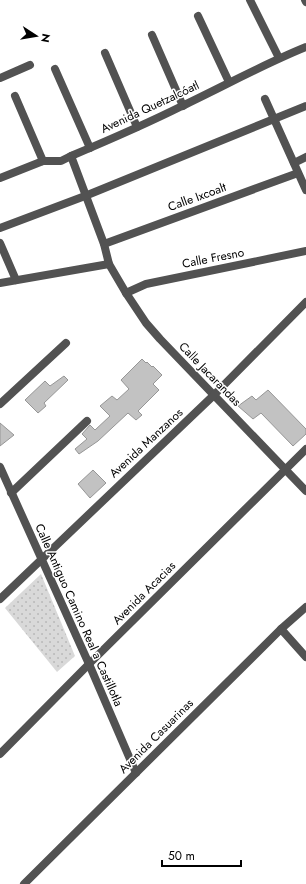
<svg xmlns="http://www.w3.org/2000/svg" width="306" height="884" font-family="Jost,sans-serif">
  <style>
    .grass { fill: url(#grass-dots) }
    .building { fill: #c2c2c2; stroke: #969696 }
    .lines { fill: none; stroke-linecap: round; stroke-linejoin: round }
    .minor { stroke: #525252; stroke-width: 8 }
    .tertiary { stroke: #525252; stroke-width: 8 }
    .labels { text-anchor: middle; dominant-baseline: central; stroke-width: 3; stroke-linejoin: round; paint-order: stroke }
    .street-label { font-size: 12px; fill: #000; stroke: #fff }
  </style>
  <defs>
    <pattern id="grass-dots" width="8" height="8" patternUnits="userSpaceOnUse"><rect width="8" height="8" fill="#d9d9d9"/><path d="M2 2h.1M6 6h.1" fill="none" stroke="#b8b8b8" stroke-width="1.8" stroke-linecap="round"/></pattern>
  </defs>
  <rect width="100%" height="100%" fill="#fff"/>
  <polygon class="grass" points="41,574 75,656 57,672 5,608"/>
  <g class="building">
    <polygon points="142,359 146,363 147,362 152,367 153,366 162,375 153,384 159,390 138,411 142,415 136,420 128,413 98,441 79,454 75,449 87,439 82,434 90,425 95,430 110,416 100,406 112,396 117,400 129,389 121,380"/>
    <polygon points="64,376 68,380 44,403 46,406 38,413 25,400 45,381 50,386"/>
    <polygon points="268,390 306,429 306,434 293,446 261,413 253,419 238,406 252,396 256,400"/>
    <polygon points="0,423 14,435 0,446"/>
    <polygon points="93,470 106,483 90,498 78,484"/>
  </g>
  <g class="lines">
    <g class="minor">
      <polyline points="250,0 279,58"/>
      <polyline points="305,0 306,2"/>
      <polyline points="198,16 229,82"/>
      <polyline points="152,35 183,106"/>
      <polyline points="105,53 137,127"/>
      <polyline points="55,69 90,148"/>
      <polyline points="0,78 30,65"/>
      <polyline points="15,96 43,161"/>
      <polyline points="265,99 306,190"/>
      <polyline points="71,156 104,244 109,264 126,293 146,323 160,339 306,491"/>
      <polyline points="294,163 306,157"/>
      <path d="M0 178 43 161H61L71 156C109 140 146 124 182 106 224 86 264 64 306 47"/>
      <polyline points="0,228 85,196 306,106"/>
      <polyline points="0,243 16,280"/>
      <polyline points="104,244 298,173"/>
      <polyline points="0,283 109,264"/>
      <polyline points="126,293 146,284 306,251"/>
      <polyline points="0,404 66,343"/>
      <polyline points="11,493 87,421"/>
      <polyline points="0,599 214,395 306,302"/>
      <polyline points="281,629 306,607"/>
      <polyline points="0,754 89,664 306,449"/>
    </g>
    <g class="tertiary">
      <polyline points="0,467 89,664 136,773"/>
      <polyline points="24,884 281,629 306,657"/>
    </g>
  </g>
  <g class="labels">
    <g class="street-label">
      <text transform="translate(150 107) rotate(-25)">Avenida Quetzalcóatl</text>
      <text transform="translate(197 197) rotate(-20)">Calle Ixcoalt</text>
      <text transform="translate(213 258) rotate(-11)">Calle Fresno</text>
      <text transform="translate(210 374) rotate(46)">Calle Jacarandas</text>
      <text transform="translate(146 443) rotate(-43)">Avenida Manzanos</text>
      <text transform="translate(144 593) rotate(-45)">Avenida Acacias</text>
      <text transform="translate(79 615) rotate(66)">Calle Antiguo Camino Real a Castillotla</text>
      <text transform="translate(156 736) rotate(-45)">Avenida Casuarinas</text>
    </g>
  </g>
  <g transform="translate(36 36) rotate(102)" stroke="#ffffff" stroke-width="3" paint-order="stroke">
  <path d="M0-3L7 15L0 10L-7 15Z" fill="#000000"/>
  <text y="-6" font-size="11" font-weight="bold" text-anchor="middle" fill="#000000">N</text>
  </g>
  <path d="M162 860v6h79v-6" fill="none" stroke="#000000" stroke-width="2"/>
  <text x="168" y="860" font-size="12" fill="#000000" stroke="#ffffff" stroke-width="3" paint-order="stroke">50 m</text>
</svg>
